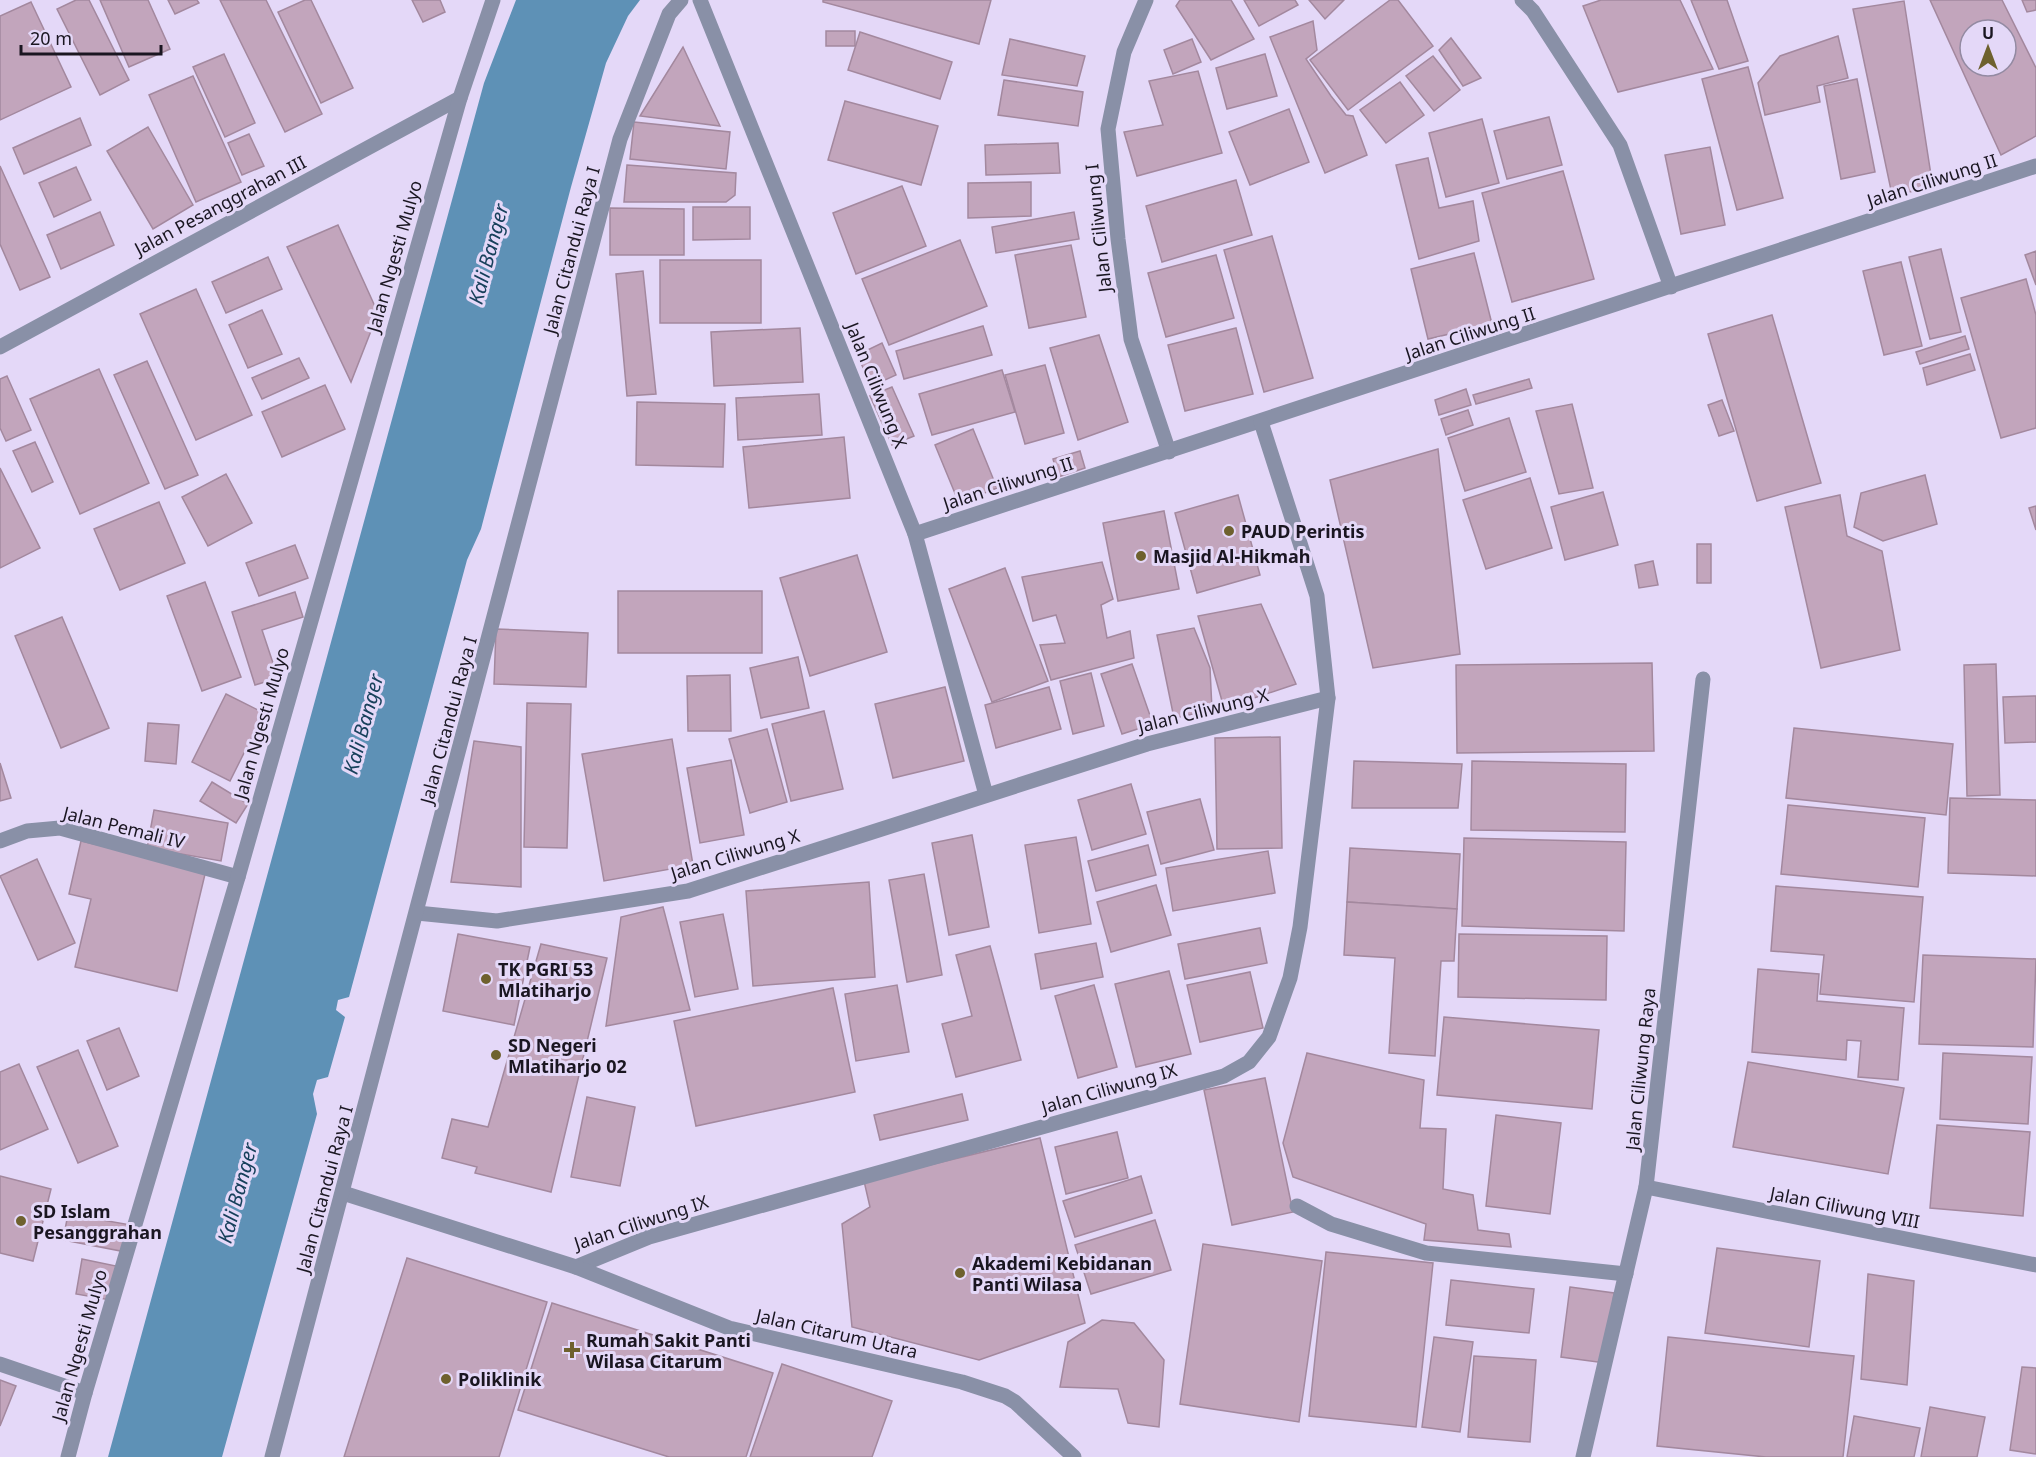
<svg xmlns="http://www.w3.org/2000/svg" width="2036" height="1457" font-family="'Noto Sans',sans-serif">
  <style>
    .water { fill: #5e91b6 }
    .building { fill: #c2a5bc; stroke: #a3889e; stroke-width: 1.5; fill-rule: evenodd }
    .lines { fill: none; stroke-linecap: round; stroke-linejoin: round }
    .street { stroke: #8990a7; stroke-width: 15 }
    .poi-dot { fill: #6e612e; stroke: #e4d8f8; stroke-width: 2 }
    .labels { text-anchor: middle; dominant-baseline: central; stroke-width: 6; stroke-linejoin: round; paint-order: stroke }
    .street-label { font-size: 18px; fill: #1a1621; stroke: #e4d8f8 }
    .poi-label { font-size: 18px; font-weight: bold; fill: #1a1621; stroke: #e4d8f8; text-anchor: start }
    .water-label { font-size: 20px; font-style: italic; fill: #17405b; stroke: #e4d8f8 }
  </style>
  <rect width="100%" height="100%" fill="#e4d8f8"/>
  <polygon class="water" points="516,0 640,0 628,16 606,63 571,187 481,529 467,560 349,997 338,1000 336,1010 345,1017 328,1077 317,1080 313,1094 317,1114 222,1457 108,1457 484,83"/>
  <g class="building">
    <polygon points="76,0 89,0 129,80 100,95 57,9"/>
    <polygon points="100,0 148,0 170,49 129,67"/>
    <polygon points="168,0 197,0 199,3 175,14"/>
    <polygon points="220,0 266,0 322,114 285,132"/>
    <polygon points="305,0 311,0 353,88 321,103 278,12"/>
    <polygon points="412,0 440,0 445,12 423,22"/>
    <polygon points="823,0 991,0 979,44 823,2"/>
    <polygon points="1180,0 1231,0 1254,39 1211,60 1176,6"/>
    <polygon points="1244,0 1295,0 1298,5 1259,26"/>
    <polygon points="1309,0 1344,0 1325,19"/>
    <polygon points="1390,0 1398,0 1433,46 1348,110 1310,60"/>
    <polygon points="1601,0 1680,0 1713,69 1618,92 1583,6"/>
    <polygon points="1691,0 1727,0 1748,61 1719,69"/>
    <path d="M1930 0H2002L2036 68V136L2001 155ZM1970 30H2006V66H1970Z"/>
    <polygon points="2022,0 2036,0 2036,10 2027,12"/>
    <polygon points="1904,1 1933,188 1892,195 1853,9"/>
    <polygon points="31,2 71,87 0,120 0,16"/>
    <polygon points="1313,21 1317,50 1306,59 1331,96 1346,115 1353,116 1367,155 1325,173 1270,37"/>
    <rect x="826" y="31" width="29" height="15"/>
    <polygon points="860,32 952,62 940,99 848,70"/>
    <polygon points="1838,36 1848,78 1817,86 1820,102 1765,115 1758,83 1780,56"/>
    <polygon points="1451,38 1481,78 1463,86 1439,50"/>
    <polygon points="1010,39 1085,56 1077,86 1002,75"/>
    <polygon points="1192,39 1201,62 1173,74 1164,50"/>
    <polygon points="683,47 710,105 720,126 640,116"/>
    <polygon points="224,54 255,123 225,137 193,67"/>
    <polygon points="1265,54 1277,96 1227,109 1216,68"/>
    <polygon points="1433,56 1460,90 1434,111 1406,76"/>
    <polygon points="1748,67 1783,198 1737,210 1702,79"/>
    <polygon points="1198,71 1222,153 1137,176 1124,132 1163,125 1149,81"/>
    <polygon points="193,76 241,182 196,202 149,95"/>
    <polygon points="1857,79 1875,172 1841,179 1824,86"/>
    <polygon points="1004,80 1083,92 1078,126 998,115"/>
    <polygon points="1400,82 1424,115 1386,143 1360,110"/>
    <polygon points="845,101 938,126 921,185 828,160"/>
    <polygon points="1289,109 1309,162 1250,185 1229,132"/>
    <polygon points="1549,117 1562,165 1507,179 1494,131"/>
    <polygon points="80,118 91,145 24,174 13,148"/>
    <polygon points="1482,119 1499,183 1446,197 1429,133"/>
    <polygon points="634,122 730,132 726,169 630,159"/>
    <polygon points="148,127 193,205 153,229 107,151"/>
    <polygon points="249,134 264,166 242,175 228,143"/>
    <polygon points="1058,143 1060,173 986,175 985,145"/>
    <polygon points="1710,147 1725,225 1681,234 1665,155"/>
    <polygon points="1428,158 1439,208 1473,201 1479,241 1419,259 1396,165"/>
    <polygon points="627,165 736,173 735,195 726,202 624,202"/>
    <polygon points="0,166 50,277 20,290 0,244"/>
    <polygon points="76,167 91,200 54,217 39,183"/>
    <polygon points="1563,171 1594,279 1512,302 1482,193"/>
    <polygon points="1236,180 1252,235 1162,262 1146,206"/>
    <polygon points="1031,182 1031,216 968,218 968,183"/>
    <polygon points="902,186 926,246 856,274 833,213"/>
    <polygon points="693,207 750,207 750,239 693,240"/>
    <polygon points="610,208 684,209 684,255 610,255"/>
    <polygon points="100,212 114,245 61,269 47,235"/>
    <polygon points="1074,212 1079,239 996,253 992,227"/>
    <polygon points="338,225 378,313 351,382 287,247"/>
    <polygon points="1272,236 1313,378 1264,392 1224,250"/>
    <polygon points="960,240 987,306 889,345 862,279"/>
    <polygon points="1071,245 1086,317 1029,328 1015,255"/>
    <polygon points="1941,249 1961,332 1930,339 1909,257"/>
    <polygon points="2036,251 2036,285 2025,255"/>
    <polygon points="1474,253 1492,324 1428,339 1411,269"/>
    <polygon points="1216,255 1234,318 1166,337 1148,273"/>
    <polygon points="268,257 282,289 226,313 212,282"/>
    <rect x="660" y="260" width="101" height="63"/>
    <polygon points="1901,262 1922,346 1884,355 1863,271"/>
    <polygon points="643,271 656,394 627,396 616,274"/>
    <polygon points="2026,279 2036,315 2036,428 2001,438 1961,298"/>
    <polygon points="196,289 252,415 196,440 140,314"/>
    <polygon points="262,310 282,354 248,368 229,325"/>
    <polygon points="1772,315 1821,483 1757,501 1708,334"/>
    <polygon points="983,326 992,355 904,379 896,351"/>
    <polygon points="800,328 803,382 714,386 711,332"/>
    <polygon points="1236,328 1253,394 1185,411 1168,345"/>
    <polygon points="1099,335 1128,422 1078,440 1050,348"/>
    <polygon points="1965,336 1969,349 1920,364 1916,352"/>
    <polygon points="882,343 896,375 872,386 857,355"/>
    <polygon points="1970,354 1975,370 1927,385 1923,368"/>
    <polygon points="299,358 309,378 262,399 252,378"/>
    <polygon points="147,361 198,475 165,489 114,375"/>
    <polygon points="1045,365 1064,433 1025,444 1005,375"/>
    <polygon points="99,369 149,483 80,514 30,399"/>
    <polygon points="1002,370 1015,412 932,435 919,394"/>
    <polygon points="7,376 31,430 6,441 0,428 0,379"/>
    <polygon points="1529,379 1532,388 1476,404 1473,395"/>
    <polygon points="325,385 345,429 282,457 262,412"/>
    <polygon points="892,387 914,436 892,445 870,396"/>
    <polygon points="1466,389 1471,405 1439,415 1435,400"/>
    <polygon points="819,394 822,435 738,440 736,398"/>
    <polygon points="1722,400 1734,431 1719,436 1708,405"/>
    <polygon points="637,402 725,404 723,467 636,465"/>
    <polygon points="1572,404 1593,488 1559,494 1536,411"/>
    <polygon points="1468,410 1473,425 1446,435 1441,419"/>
    <polygon points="1509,418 1526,472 1465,491 1448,438"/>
    <polygon points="973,429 997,488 959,503 935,445"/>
    <polygon points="844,437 850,498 749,508 743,447"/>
    <polygon points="35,442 53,482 32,492 13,451"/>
    <polygon points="1438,449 1460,654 1373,668 1330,480"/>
    <polygon points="1080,451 1085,468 1058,477 1053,459"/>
    <polygon points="0,468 40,548 0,568"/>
    <polygon points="226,474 252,523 208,546 182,497"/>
    <polygon points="1925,475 1937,524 1883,541 1854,527 1861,493"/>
    <polygon points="1530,478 1552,548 1486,569 1463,500"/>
    <polygon points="1603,492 1618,545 1565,560 1551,507"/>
    <polygon points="1238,495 1260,575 1197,593 1175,513"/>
    <polygon points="1840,495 1847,536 1882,551 1900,650 1821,668 1785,507"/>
    <polygon points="159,502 185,563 120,590 94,529"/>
    <polygon points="2036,506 2036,530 2029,508"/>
    <polygon points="1164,511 1179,589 1118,601 1103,523"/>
    <rect x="1697" y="544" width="14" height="39"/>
    <polygon points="295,545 308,578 259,596 246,563"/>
    <polygon points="857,555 887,652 810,676 780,578"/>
    <polygon points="1653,561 1658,585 1639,588 1635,565"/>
    <polygon points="1102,562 1113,599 1101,605 1107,638 1130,631 1134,658 1051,680 1040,645 1065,643 1056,615 1033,621 1022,577"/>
    <polygon points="1005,568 1048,681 992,702 949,589"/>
    <polygon points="205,582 241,677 202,691 167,596"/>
    <rect x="618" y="591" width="144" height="62"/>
    <polygon points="295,592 303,617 262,630 278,678 255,685 232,612"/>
    <polygon points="1261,604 1296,684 1224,708 1198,616"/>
    <polygon points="62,617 109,728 61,748 15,636"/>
    <polygon points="1194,628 1210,668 1212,710 1174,718 1157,635"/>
    <polygon points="496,629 588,633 586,687 494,684"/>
    <polygon points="798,657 809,708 761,718 750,668"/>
    <polygon points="1652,663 1654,751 1457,753 1456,665"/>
    <polygon points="1132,664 1153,724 1122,734 1101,674"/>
    <polygon points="1996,664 2000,795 1967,796 1964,665"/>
    <polygon points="1091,673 1104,726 1073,734 1060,681"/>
    <polygon points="730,675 731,731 688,731 687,676"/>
    <polygon points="945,687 964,761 893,778 875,704"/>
    <polygon points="1049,687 1061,729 996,748 985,705"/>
    <polygon points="226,694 264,713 230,781 192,762"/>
    <polygon points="2036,696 2036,742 2005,743 2003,697"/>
    <polygon points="527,703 571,704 567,848 524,847"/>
    <polygon points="824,711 843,789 791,801 772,724"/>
    <polygon points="148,723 179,725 176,764 145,761"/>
    <polygon points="1794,728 1953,744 1946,815 1786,798"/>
    <polygon points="767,729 787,802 750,813 729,739"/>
    <polygon points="1280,737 1282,848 1217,849 1215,738"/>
    <polygon points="672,739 693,865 604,881 582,754"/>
    <polygon points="474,741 521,747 521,887 451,882"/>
    <polygon points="731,760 744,835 700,843 687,768"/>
    <polygon points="1354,761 1462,764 1458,808 1352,808"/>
    <polygon points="1472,761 1626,764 1625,832 1471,830"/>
    <polygon points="0,763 11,798 0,801"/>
    <polygon points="212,782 248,804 236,823 200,801"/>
    <polygon points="1131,784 1146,834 1092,850 1078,800"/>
    <polygon points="1950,798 2036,800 2036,876 1948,873"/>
    <polygon points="1200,799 1214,850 1161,864 1147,812"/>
    <polygon points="1788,805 1925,818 1918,887 1781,874"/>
    <polygon points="154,810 228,823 221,861 147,848"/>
    <polygon points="972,835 989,927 949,935 932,843"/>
    <polygon points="1076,837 1091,924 1039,933 1025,845"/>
    <polygon points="1464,838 1626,842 1624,931 1462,926"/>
    <polygon points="81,841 206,870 177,991 75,967 91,899 69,894"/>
    <polygon points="1148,845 1156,875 1096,891 1088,861"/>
    <polygon points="1350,848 1460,854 1457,909 1347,902"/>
    <polygon points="1268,851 1275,893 1173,911 1166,868"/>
    <polygon points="37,859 75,943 38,960 0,876"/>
    <polygon points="924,874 942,975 907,982 889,880"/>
    <polygon points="869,882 875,977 753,986 746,891"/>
    <polygon points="1156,885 1171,935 1111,952 1097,902"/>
    <polygon points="1776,886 1923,897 1914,1002 1820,994 1824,955 1771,951"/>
    <polygon points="1347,902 1457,909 1454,961 1441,961 1435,1056 1389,1053 1395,958 1344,955"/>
    <polygon points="663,907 690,1010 606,1026 621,917"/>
    <polygon points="723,914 738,989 695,997 680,922"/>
    <polygon points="1260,928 1267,963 1185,979 1178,944"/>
    <polygon points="458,934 530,947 514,1025 443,1011"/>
    <polygon points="1459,934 1607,936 1606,1000 1458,997"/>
    <polygon points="1096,943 1103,977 1041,989 1035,954"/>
    <polygon points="541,944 607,958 551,1192 475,1173 477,1167 442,1158 452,1119 488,1127"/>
    <polygon points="990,946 1021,1060 956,1077 942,1024 972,1016 956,955"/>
    <polygon points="1923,955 2036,959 2033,1047 1919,1044"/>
    <polygon points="1758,969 1819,974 1817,1001 1904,1008 1898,1080 1858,1077 1861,1041 1847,1040 1846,1060 1752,1052"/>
    <polygon points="1169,971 1191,1054 1136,1067 1115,984"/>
    <polygon points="1250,972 1263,1028 1200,1042 1187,985"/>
    <polygon points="897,985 909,1052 856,1061 845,994"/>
    <polygon points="1094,985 1117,1067 1078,1078 1055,996"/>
    <polygon points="833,988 855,1092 696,1126 674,1021"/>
    <polygon points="1444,1017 1599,1030 1592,1109 1437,1095"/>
    <polygon points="119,1028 139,1076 107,1090 87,1041"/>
    <polygon points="78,1050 118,1146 78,1163 37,1067"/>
    <polygon points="1307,1053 1424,1080 1420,1128 1446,1129 1443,1189 1473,1195 1478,1230 1509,1234 1511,1247 1424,1240 1426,1224 1293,1177 1283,1143"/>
    <polygon points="1943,1053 2032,1057 2028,1124 1940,1119"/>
    <polygon points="1748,1062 1904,1088 1888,1174 1733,1147"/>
    <polygon points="19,1064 48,1129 0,1150 0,1072"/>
    <polygon points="1265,1078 1293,1212 1232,1225 1204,1090"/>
    <polygon points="962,1094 968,1120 880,1140 874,1115"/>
    <polygon points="587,1097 635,1107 620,1186 571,1177"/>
    <polygon points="1496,1115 1561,1123 1550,1214 1486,1206"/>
    <polygon points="1937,1125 2030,1132 2023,1216 1930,1208"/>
    <polygon points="1117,1132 1128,1178 1066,1194 1055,1147"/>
    <polygon points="1040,1138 1085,1323 979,1360 852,1327 842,1224 870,1207 864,1181"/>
    <polygon points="0,1176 51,1189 33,1261 0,1253"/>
    <polygon points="1141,1176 1152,1213 1075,1237 1063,1201"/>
    <polygon points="68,1214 131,1225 126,1252 63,1240"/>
    <polygon points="1155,1220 1171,1270 1091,1294 1075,1245"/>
    <polygon points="1203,1244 1322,1261 1299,1422 1180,1404"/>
    <polygon points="1717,1248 1820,1261 1809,1347 1705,1333"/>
    <polygon points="1326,1252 1433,1263 1416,1427 1309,1416"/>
    <polygon points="407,1258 547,1302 499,1457 344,1457"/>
    <polygon points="82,1259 116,1266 110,1300 76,1294"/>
    <polygon points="1868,1274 1914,1281 1907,1385 1861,1379"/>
    <polygon points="1451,1280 1534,1289 1529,1333 1446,1325"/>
    <polygon points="1570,1287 1614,1293 1605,1363 1561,1357"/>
    <polygon points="552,1303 773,1373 746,1457 669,1457 518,1410"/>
    <polygon points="1102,1320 1134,1323 1164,1360 1159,1427 1128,1423 1118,1389 1060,1387 1068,1342"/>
    <polygon points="1434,1337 1473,1342 1460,1432 1422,1427"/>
    <polygon points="1668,1337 1854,1356 1843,1457 1766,1457 1657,1446"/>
    <polygon points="1474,1356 1536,1360 1530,1442 1468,1437"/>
    <polygon points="782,1364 892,1401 872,1457 750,1457"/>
    <polygon points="2022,1367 2036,1368 2036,1454 2010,1450"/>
    <polygon points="0,1380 16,1386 0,1426"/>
    <polygon points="1930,1407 1985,1417 1977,1457 1921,1457"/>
    <polygon points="1854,1416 1920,1428 1914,1457 1847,1457"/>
  </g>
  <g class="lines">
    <g class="street">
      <polyline points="700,0 915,534 986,795"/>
      <polyline points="1146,0 1124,52 1108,129 1118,239 1131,339 1169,452"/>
      <polyline points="1522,0 1533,11 1620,145 1671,287"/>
      <polyline points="0,347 460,98"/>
      <polyline points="915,534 2036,166"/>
      <polyline points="0,841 27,831 60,828 238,877"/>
      <polyline points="417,913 497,921 688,891 1147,744 1328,698"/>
      <polyline points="1646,1187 2036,1265"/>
      <polyline points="343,1193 576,1267 649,1237 1224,1076 1249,1062 1269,1037 1290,978 1300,927 1328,698 1317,596 1261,422"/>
      <polyline points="1297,1206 1331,1224 1426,1253 1626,1274"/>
      <polyline points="576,1267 729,1328 962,1382 1005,1396 1015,1402 1074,1457"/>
      <polyline points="0,1364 85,1393"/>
      <polyline points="68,1457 85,1393 238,877 460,98 493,0"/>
      <polyline points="272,1457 620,139 669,14 681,0"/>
      <polyline points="1583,1457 1646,1187 1703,679"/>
    </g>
  </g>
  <g class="poi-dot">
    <circle cx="1229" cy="531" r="6"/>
    <circle cx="1141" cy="556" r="6"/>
    <circle cx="486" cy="979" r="6"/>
    <circle cx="496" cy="1055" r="6"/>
    <circle cx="21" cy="1221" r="6"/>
    <circle cx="960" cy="1273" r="6"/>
    <path d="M569 1341h6v6h6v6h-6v6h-6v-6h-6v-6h6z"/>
    <circle cx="446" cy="1379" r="6"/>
  </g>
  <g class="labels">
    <g class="street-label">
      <text transform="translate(1932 180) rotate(-18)">Jalan Ciliwung II</text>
      <text transform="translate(220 205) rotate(-28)">Jalan Pesanggrahan III</text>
      <text transform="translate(1098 228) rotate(-96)">Jalan Ciliwung I</text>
      <text transform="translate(571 250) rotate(-75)">Jalan Citandui Raya I</text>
      <text transform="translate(394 256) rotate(-74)">Jalan Ngesti Mulyo</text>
      <text transform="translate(1470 333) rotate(-18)">Jalan Ciliwung II</text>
      <text transform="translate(877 385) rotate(68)">Jalan Ciliwung X</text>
      <text transform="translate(1008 483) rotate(-18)">Jalan Ciliwung II</text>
      <text transform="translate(1203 710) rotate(-14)">Jalan Ciliwung X</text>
      <text transform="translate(448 720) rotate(-75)">Jalan Citandui Raya I</text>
      <text transform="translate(261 723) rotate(-74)">Jalan Ngesti Mulyo</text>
      <text transform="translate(124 827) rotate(14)">Jalan Pemali IV</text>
      <text transform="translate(735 854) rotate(-17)">Jalan Ciliwung X</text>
      <text transform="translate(1640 1069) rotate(-84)">Jalan Ciliwung Raya</text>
      <text transform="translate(1109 1088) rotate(-16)">Jalan Ciliwung IX</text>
      <text transform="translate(324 1189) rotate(-75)">Jalan Citandui Raya I</text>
      <text transform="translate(1845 1207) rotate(11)">Jalan Ciliwung VIII</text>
      <text transform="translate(641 1222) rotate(-18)">Jalan Ciliwung IX</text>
      <text transform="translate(837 1333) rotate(13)">Jalan Citarum Utara</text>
      <text transform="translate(79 1345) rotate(-74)">Jalan Ngesti Mulyo</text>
    </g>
    <g class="poi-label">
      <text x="1241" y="531">PAUD Perintis</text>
      <text x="1153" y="556">Masjid Al-Hikmah</text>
      <text x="498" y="969">TK PGRI 53<tspan x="498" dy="21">Mlatiharjo</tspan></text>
      <text x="508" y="1045">SD Negeri<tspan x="508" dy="21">Mlatiharjo 02</tspan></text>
      <text x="33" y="1211">SD Islam<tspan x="33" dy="21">Pesanggrahan</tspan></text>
      <text x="972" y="1263">Akademi Kebidanan<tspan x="972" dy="21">Panti Wilasa</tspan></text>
      <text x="586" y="1340">Rumah Sakit Panti<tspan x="586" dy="21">Wilasa Citarum</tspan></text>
      <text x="458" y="1379">Poliklinik</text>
    </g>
    <g class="water-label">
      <text transform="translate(488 254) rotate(-75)">Kali Banger</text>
      <text transform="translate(363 724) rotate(-75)">Kali Banger</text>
      <text transform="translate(237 1193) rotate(-75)">Kali Banger</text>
    </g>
  </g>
  <g transform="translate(1988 48)"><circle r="28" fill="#e4d8f8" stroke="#938aa2" stroke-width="1.5"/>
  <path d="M0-4.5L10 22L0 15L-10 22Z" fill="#6e612e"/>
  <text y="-9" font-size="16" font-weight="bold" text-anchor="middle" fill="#1a1621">U</text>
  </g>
  <path d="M21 45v9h140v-9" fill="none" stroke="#1a1621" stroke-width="3"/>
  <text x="30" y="45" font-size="18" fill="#1a1621" stroke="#e4d8f8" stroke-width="4.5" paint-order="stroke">20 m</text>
</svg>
